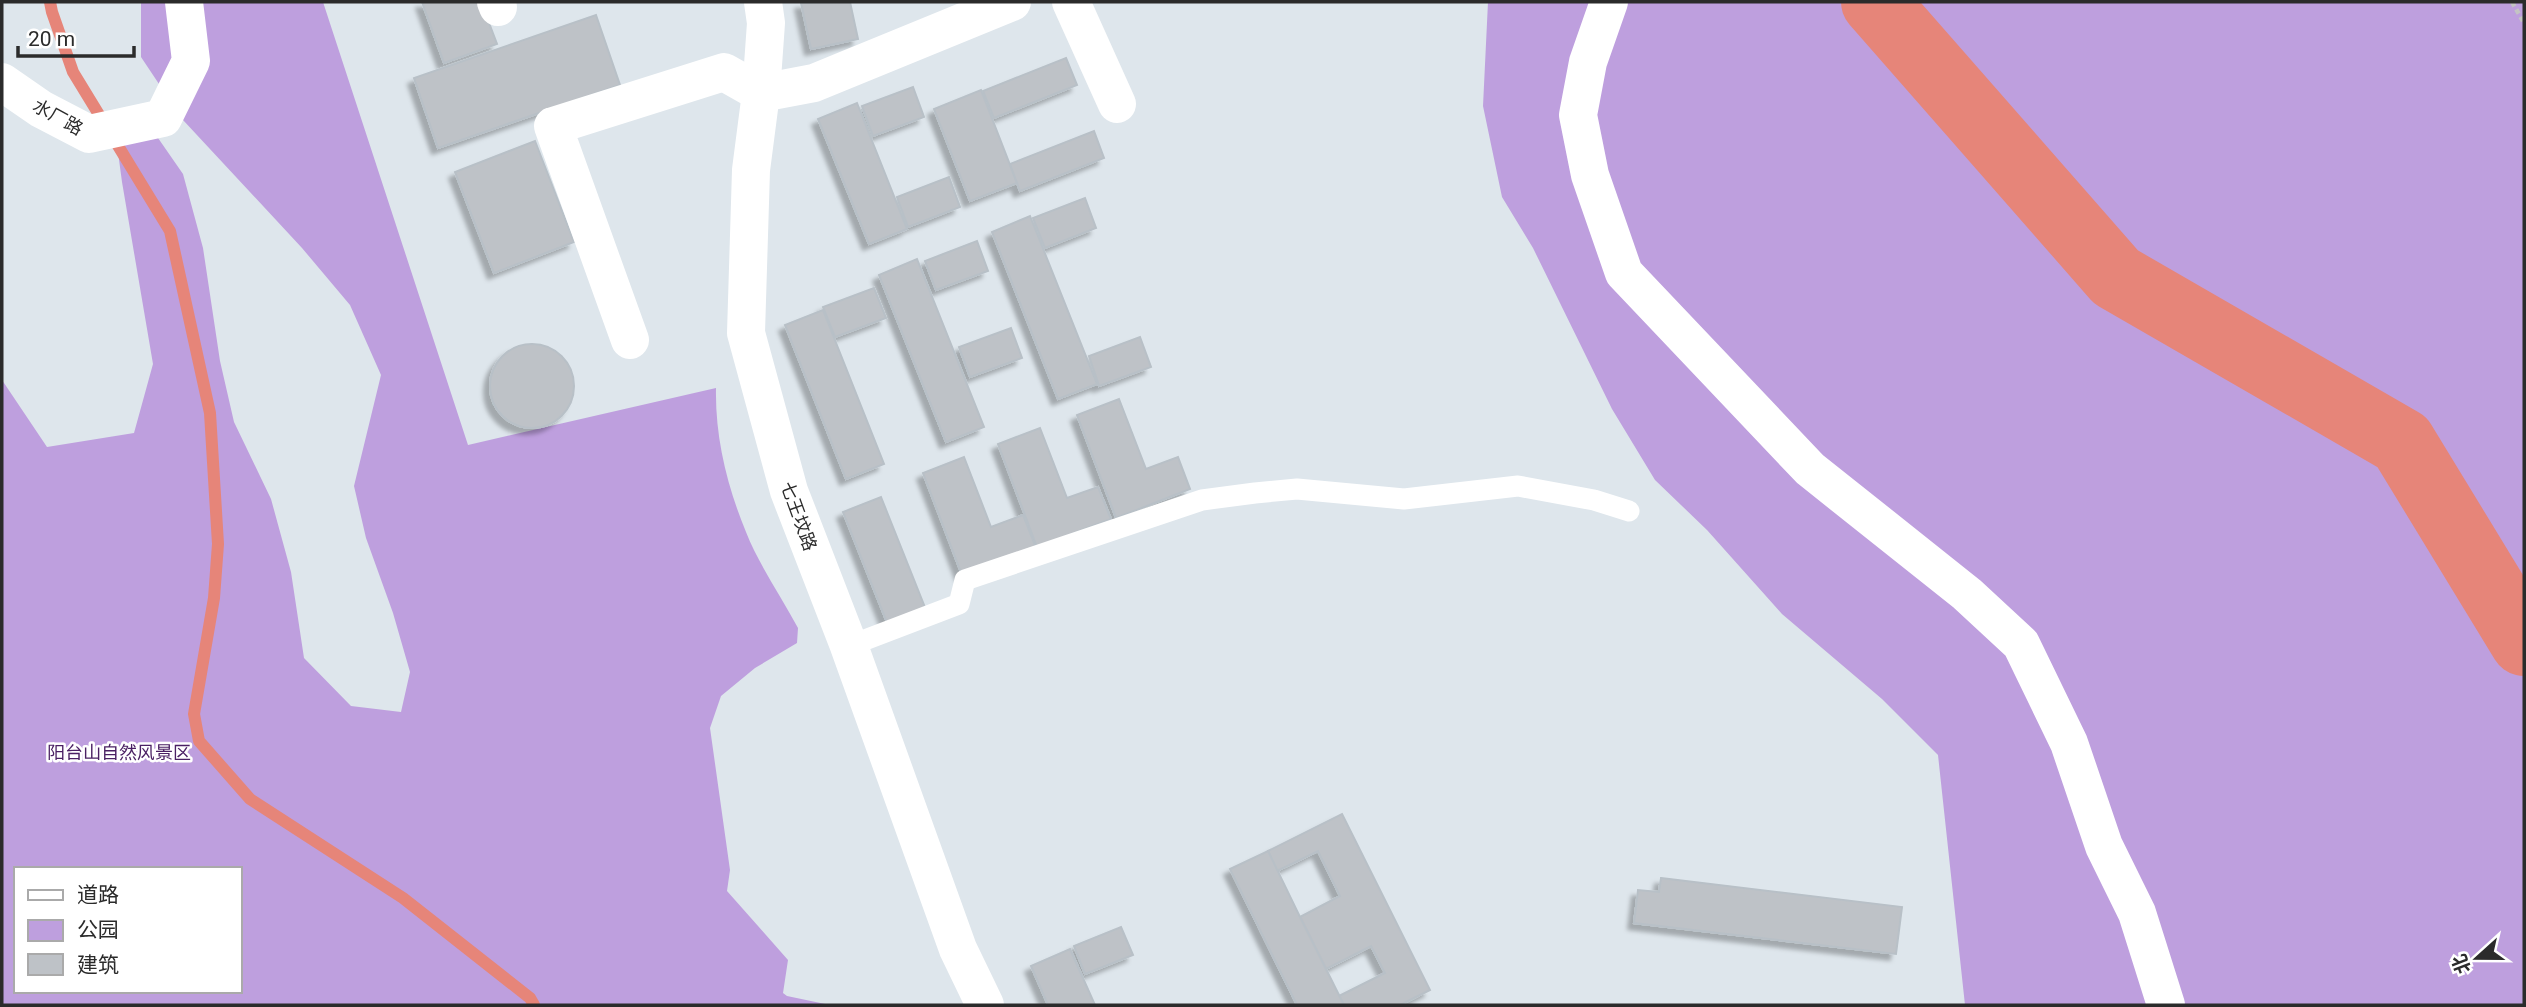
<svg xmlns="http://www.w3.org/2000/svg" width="2526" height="1007" font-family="Roboto,'Noto Sans SC',sans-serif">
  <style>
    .green { fill: #be9fde; fill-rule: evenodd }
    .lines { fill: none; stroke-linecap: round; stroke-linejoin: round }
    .stream { stroke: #e68579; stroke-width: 12 }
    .river { stroke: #e68579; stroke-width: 68 }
    .building { fill: #bec2c7; stroke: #b8c0c7; stroke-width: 2; filter: url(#shadow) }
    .path { stroke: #c4c4c4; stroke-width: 4.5; stroke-dasharray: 5 3.5; stroke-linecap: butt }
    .lane { stroke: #fff; stroke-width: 21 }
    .street { stroke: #fff; stroke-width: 38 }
    .secondary { stroke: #fff; stroke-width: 38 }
    .labels { text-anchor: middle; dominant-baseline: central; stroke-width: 5; stroke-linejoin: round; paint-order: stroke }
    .street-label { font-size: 18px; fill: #2b2b2b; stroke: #fff }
    .park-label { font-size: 18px; fill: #4a2063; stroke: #fff }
  </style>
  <defs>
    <filter id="shadow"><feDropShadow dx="-6" dy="6" stdDeviation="2" flood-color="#0004"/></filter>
  </defs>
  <rect width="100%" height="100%" fill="#dee6ec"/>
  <g class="green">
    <path d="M141 2H323L468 445 716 388C715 437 727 486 746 532 759 565 781 596 798 628L797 643 755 668 721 696 710 728 730 870 727 891 788 960 783 993 787 996 830 1005H2V380L47 447 134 433 153 364 122 182 113 115 149 125 183 174 203 248 220 361 234 422 271 499 291 572 304 658 351 706 401 712 410 672 393 613 366 538 354 486 381 375 350 305 302 248 183 120 141 57ZM16 869H240V991H16Z"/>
    <polygon points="1488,2 2524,2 2524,1005 1965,1005 1938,755 1882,699 1782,614 1707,530 1655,480 1612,409 1533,248 1502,197 1483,106"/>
  </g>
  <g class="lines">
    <polyline class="stream" points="50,2 52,12 73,72 170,231 210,413 218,544 214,598 194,714 199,741 250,799 403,898 530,998 534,1005"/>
    <polyline class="river" points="1875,2 2116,277 2402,442 2524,642"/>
  </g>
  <g class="building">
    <polygon points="422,2 481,2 497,44 444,63"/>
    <polygon points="850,2 858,39 811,49 801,3"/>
    <polygon points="596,15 620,85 438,148 414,78"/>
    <polygon points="1066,58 1077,85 994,118 983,91"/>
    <polygon points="913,87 924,117 873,136 862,106"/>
    <polygon points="981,90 1017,183 970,201 934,109"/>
    <polygon points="857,103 907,229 869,244 818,119"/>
    <polygon points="1094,131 1104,158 1020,191 1010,164"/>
    <polygon points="535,141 574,242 494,273 455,172"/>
    <polygon points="949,177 960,207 908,227 897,197"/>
    <polygon points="1085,198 1096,228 1045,248 1033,218"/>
    <polygon points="1030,216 1097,384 1058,399 992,232"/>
    <polygon points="977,241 988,271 936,290 925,261"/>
    <polygon points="917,259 984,427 946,442 879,275"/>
    <polygon points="874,288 886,318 835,337 823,307"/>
    <polygon points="823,310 884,464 846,479 785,325"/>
    <polygon points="1011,328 1022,358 970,377 959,347"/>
    <polygon points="1140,337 1151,367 1099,386 1089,356"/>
    <circle cx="532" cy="386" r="42"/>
    <polygon points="1119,399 1146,469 1178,457 1190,489 1116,518 1077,415"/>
    <polygon points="1040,428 1067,498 1098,487 1111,519 1037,547 998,444"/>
    <polygon points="964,457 991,527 1023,515 1036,548 962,575 923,473"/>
    <polygon points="881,497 926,610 888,625 843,512"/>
    <polygon points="1342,814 1430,990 1400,1005 1344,1005 1339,996 1385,973 1371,946 1326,969 1300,917 1340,896 1318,851 1277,871 1268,851"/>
    <polygon points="1268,851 1300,917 1344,1005 1297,1005 1230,869"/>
    <polygon points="1661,878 1902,907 1896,954 1634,923 1638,890 1659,892"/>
    <polygon points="1121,927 1133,955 1085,974 1074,946"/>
    <polygon points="1070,949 1095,1005 1048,1005 1031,966"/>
  </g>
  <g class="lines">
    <polyline class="path" points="2512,2 2524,23"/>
    <polyline class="lane" points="849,646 959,604 965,580 1202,500 1255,493 1297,489 1404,499 1518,486 1594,500 1629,511"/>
    <g class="street">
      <polyline points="496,2 498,7"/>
      <polyline points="1071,2 1117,104"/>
      <polyline points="1609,2 1588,62 1578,115 1590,175 1624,273 1810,469 1967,594 2021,644 2069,743 2104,846 2137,913 2166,1005"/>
      <polyline points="2,82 41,109 89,134 163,118 191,61 184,2"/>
      <polyline points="630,340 553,126 724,72 761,93 814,83 1012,2"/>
    </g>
    <polyline class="secondary" points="763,2 766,23 761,93 751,170 746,333 789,491 849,646 958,949 985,1005"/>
  </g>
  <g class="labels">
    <g class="street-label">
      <text transform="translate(58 117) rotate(29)">水厂路</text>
      <text transform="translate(799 516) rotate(70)">七王坟路</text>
    </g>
    <g class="park-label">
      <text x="119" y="752">阳台山自然风景区</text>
    </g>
  </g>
  <rect width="2526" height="1007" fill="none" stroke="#2b2b2b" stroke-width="7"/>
  <rect x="14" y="867" width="228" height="126" fill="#ffffff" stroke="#aaaaaa" stroke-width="2"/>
  <rect x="28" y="890" width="35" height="10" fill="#ffffff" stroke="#aaaaaa" stroke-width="2"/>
  <text x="77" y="902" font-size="21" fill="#2b2b2b">道路</text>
  <rect x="28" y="920" width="35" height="21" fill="#be9fde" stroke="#aaaaaa" stroke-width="2"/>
  <text x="77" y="937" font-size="21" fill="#2b2b2b">公园</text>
  <rect x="28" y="954" width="35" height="21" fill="#bec2c7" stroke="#aaaaaa" stroke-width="2"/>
  <text x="77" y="972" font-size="21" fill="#2b2b2b">建筑</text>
  <g transform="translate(2477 958) rotate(249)" stroke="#ffffff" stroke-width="5" paint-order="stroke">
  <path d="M0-5L12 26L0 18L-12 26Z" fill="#2b2b2b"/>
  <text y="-10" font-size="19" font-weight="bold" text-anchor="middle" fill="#2b2b2b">北</text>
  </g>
  <path d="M18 46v10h116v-10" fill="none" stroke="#2b2b2b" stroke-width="3.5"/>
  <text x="28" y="46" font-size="21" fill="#2b2b2b" stroke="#ffffff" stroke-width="5" paint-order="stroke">20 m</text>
</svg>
